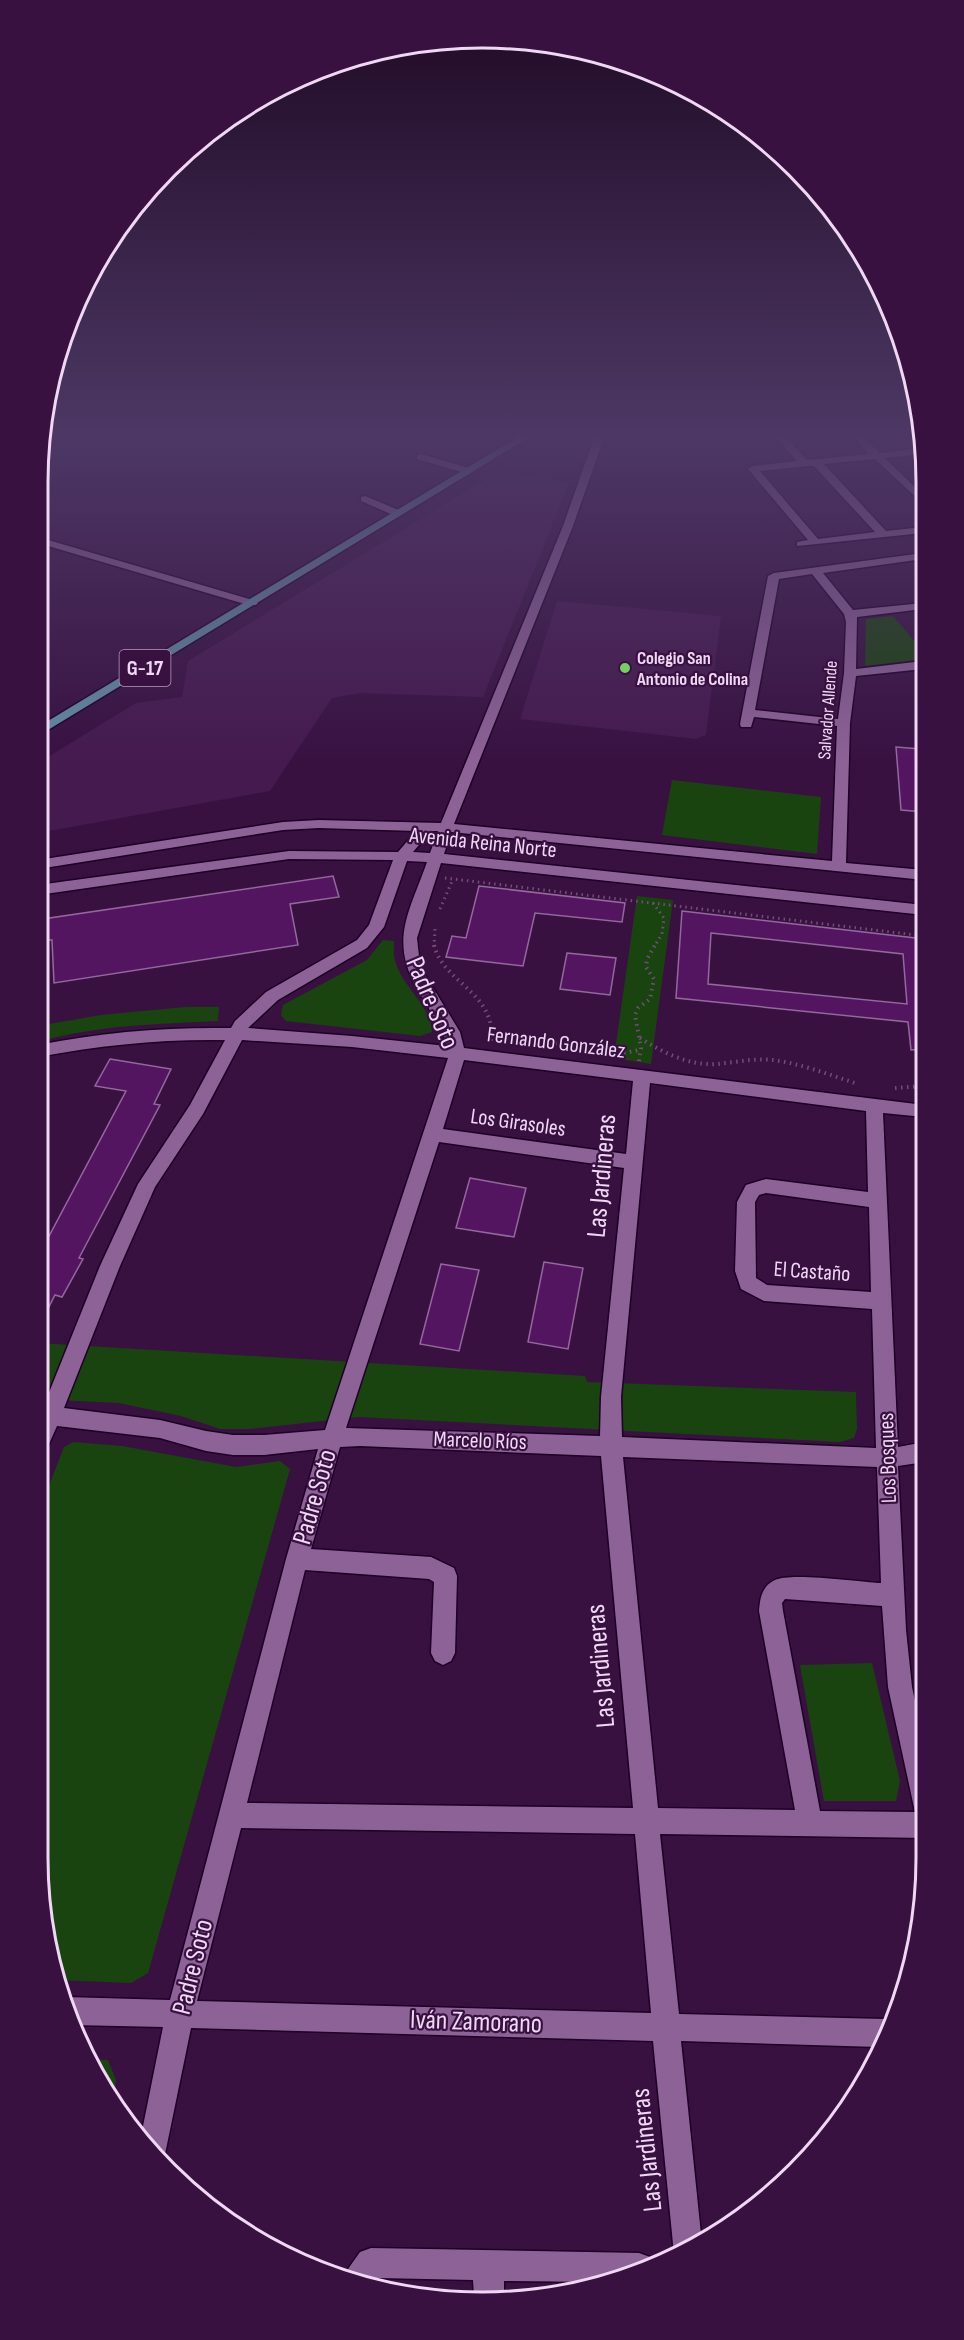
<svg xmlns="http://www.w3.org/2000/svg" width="964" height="2340" font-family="'Sofia Sans Condensed',sans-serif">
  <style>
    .built { fill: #451a4f }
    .green { fill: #1a440f }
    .building { fill: #541560; stroke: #93689d; stroke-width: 1.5; fill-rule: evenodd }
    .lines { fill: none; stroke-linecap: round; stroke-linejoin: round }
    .minor-casing { stroke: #1e0026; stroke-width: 3 }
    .major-casing { stroke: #1e0026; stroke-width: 3 }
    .path-far1 { stroke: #714e78; stroke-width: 3; stroke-dasharray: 1.5 4; stroke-linecap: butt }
    .path { stroke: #714e78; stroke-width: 4; stroke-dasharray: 1.5 4.5; stroke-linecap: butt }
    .minor { fill: #8d6296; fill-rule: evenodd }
    .major { fill: #628da5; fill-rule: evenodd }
    .poi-dot { fill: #72d25d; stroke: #381141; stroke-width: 2 }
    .labels { text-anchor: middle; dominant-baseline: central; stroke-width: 4.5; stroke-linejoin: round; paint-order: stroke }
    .far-poi-label { font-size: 18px; font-weight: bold; fill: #f0d8f5; stroke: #381141; text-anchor: start }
    .far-street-label { font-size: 18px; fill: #f0d8f5; stroke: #381141 }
    .shield { fill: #381141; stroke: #b99cbf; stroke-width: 1.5 }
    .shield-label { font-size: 21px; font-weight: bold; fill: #f0d8f5 }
    .street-label { font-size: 22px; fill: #f0d8f5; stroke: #381141 }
    .near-street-label { font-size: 27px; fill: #f0d8f5; stroke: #381141 }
    .rim { fill: none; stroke: #f0d8f5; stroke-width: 3 }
  </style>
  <rect width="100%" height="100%" fill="#381141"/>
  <g class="built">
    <polygon points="500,471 569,483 483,697 360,693 332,698 270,791 38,833 38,763 136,703 182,697 188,661"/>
    <polygon points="557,601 721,616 706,735 696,739 520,719"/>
  </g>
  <g class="green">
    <polygon points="893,616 923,651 923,659 865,666 866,619"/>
    <polygon points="672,780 821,797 817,854 662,835"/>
    <polygon points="637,896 673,900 651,1064 614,1058"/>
    <path d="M383 940 394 941C394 947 393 954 395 960 401 986 431 1005 432 1032L420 1036 286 1021 281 1015 283 1005 367 960Z"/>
    <path d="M186 1007H219L218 1021C158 1024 96 1025 38 1042V1026L101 1015Z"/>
    <polygon points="38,1343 585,1376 587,1382 856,1392 857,1429 854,1438 840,1442 359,1417 249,1429 220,1429 181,1416 119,1403 38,1399"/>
    <polygon points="73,1442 122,1446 236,1467 280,1461 290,1469 148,1973 131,1983 58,1980 38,1858 38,1514 64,1447"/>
    <polygon points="872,1663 900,1781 896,1801 824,1801 800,1665"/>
    <polygon points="87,2059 108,2060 116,2080 113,2102 97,2080"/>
  </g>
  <g class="building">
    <polygon points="896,747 921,749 924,812 901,810"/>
    <polygon points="333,876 339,897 290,904 298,945 54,983 52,940 43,940 43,919"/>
    <polygon points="479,886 625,903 622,922 535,913 523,966 446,957 452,936 466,938"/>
    <path d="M682 911 924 939V1049L911 1050 908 1022 676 998ZM711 933 903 954 907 1004 708 984Z"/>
    <polygon points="567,953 616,958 610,995 560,989"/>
    <polygon points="110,1059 171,1069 154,1104 160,1105 79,1258 83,1259 62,1297 55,1295 38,1328 38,1257 126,1091 95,1086"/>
    <polygon points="470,1178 526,1188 514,1237 456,1228"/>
    <polygon points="544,1262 583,1268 568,1349 528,1342"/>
    <polygon points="441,1264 479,1270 459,1351 420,1344"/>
  </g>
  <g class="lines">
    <defs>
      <g id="minor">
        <path d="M595 435H605L573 526 454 824 832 861 837 726 754 717 751 727H741L740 724 768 576 774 573 923 553V559L823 573 853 610 923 603V609L857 617 856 669 923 661V669L856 676 850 723 846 863 924 870V880L451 832 444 854 924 905V915L441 863 417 938 419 956 424 973 460 1032 464 1048 924 1105V1117L883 1113 898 1447 925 1442V1462L898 1466 906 1630 912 1687 926 1752V1838L660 1834 679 2014 885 2019 892 2022 878 2047 681 2041 702 2244 674 2254 653 2041 191 2028 163 2164 148 2151 140 2141 163 2027 72 2025 61 1999 66 1997 170 2000 286 1559 318 1449 264 1455H233L206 1451 160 1438 57 1426 45 1453 38 1455V1405H44L100 1266 138 1184 190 1105 225 1040C162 1039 100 1045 38 1057V1045C102 1032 166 1027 231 1028L235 1021 266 992 357 940 369 925 393 860 289 859 38 895V885L289 851 398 852 416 831 319 828 283 830 38 869V860L283 822 319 820 441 823 563 526ZM812 574 844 614 846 622 844 673 838 719 755 710 779 579ZM431 831H438L430 853 413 852ZM407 861 427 862C410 911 389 939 417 989 428 1008 441 1025 447 1046L352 1036 248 1028 278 1000 367 948 384 927ZM242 1040 352 1047 448 1058 325 1430 264 1435H233L206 1431 160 1420 64 1408 120 1266 155 1187 203 1114ZM464 1060 633 1081 626 1154 443 1129ZM650 1083 866 1111 868 1192 766 1179 746 1185 737 1202 735 1271 741 1289 764 1301 872 1309 876 1448 622 1437 621 1397ZM439 1142 624 1168 601 1397 600 1436 346 1428ZM766 1193 869 1207 871 1292 767 1285 756 1278 755 1202 759 1195ZM360 1446 601 1456 633 1808 247 1803 305 1570 429 1579 434 1582 431 1653 435 1661 443 1665 451 1661 455 1653 457 1576 454 1568 431 1557 311 1549 340 1447ZM623 1457 877 1467 881 1583C859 1582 791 1572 775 1580 762 1586 760 1598 759 1611L795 1810 658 1808ZM785 1599 882 1606 888 1687 915 1812 820 1811 783 1611 782 1603ZM241 1828 635 1834 651 2013 197 2001Z"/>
        <path d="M774 435H784L807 460 869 454 851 435H862L880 453 923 448V454L885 458 923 495V504L875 459 824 464 886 531 923 527V533L797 546V542L808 540 748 469 753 466 797 461ZM809 466H814L875 532 818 539 760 471Z"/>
        <polygon points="421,454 472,469 473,471 468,474 417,459 417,455"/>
        <polygon points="365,496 401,511 402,513 393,515 361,501 361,497"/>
        <polygon points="38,537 256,601 258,603 256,605 248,605 38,543"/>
        <polygon points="371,2248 639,2253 650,2257 652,2263 599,2282 504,2281 504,2296 474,2297 473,2280 378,2278 372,2287 341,2279 360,2252"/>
      </g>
      <polygon id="major" points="521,435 533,435 38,736 38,727"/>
    </defs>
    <use href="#minor" class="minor-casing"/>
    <use href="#major" class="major-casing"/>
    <g class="path-far1">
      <polyline points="445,878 924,936"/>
      <polyline points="653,903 664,918 662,934 654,947"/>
      <polyline points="440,909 453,879"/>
      <polyline points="434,947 435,928"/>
    </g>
    <g class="path">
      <path d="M434 945C442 978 482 989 490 1022 491 1028 491 1035 491 1041"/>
      <polyline points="490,1037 536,1039 575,1048"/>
      <path d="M640 1038C664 1053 689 1066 718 1064 736 1062 755 1058 773 1060 802 1064 830 1075 858 1084"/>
      <polyline points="618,1054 640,1050"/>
      <polyline points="639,1061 641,1048 635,1015 638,1008 650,999 654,979 646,967 647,959 655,945"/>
      <polyline points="895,1088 924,1086"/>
    </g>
    <use href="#minor" class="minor"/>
    <use href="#major" class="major"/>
  </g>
  <linearGradient id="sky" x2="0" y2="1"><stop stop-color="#1f0924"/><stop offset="0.57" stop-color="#4d3865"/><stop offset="1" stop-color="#4d3865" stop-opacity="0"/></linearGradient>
  <rect width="964" height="763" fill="url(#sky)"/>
  <circle class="poi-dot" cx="625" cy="668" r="6"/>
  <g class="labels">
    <g class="far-poi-label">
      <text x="637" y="658">Colegio San<tspan x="637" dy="21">Antonio de Colina</tspan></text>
    </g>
    <g class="far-street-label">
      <text transform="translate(828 710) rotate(-86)">Salvador Allende</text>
    </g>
    <rect class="shield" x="119.5" y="650" width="51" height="36" rx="4.5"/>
    <g class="shield-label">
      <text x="145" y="668">G-17</text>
    </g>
    <g class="street-label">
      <text transform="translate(483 843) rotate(6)">Avenida Reina Norte</text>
      <text transform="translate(556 1043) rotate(7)">Fernando González</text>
      <text transform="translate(518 1123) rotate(8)">Los Girasoles</text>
      <text transform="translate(812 1272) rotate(4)">El Castaño</text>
      <text transform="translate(480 1441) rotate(2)">Marcelo Ríos</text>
      <text transform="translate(888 1458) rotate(-92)">Los Bosques</text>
    </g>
    <g class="near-street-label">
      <text transform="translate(432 1003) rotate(67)">Padre Soto</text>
      <text transform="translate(602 1176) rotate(-85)">Las Jardineras</text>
      <text transform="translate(315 1497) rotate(-74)">Padre Soto</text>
      <text transform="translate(601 1666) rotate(-95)">Las Jardineras</text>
      <text transform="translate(193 1967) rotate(-76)">Padre Soto</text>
      <text transform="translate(476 2022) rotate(2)">Iván Zamorano</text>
      <text transform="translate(647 2150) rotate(-96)">Las Jardineras</text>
    </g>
  </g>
  <path d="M0 0H964V2340H0ZM482 48H482A434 434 0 0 1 916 482V1858A434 434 0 0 1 482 2292H482A434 434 0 0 1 48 1858V482A434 434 0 0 1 482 48Z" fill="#381141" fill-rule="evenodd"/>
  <path class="rim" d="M482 48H482A434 434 0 0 1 916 482V1858A434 434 0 0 1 482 2292H482A434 434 0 0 1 48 1858V482A434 434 0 0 1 482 48Z"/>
</svg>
